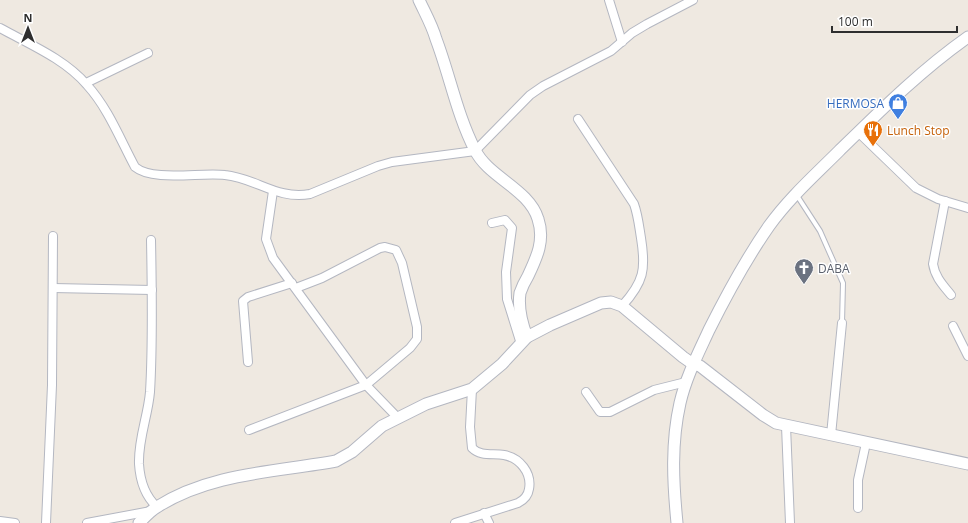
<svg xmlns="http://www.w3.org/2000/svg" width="968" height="523" font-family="'Open Sans',sans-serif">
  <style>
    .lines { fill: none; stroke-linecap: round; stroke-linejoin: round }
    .lane-casing { stroke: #b4b7c1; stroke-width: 6 }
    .street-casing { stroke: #b4b7c1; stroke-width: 10 }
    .secondary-casing { stroke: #b4b7c1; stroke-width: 13 }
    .lane { stroke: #fff; stroke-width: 4 }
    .street { stroke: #fff; stroke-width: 8 }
    .secondary { stroke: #fff; stroke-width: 11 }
    .labels { text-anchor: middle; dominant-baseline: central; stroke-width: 3; stroke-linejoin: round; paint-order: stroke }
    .shop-label { font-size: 12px; fill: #366cbe; stroke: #fff; text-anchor: end }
    .food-label { font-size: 12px; fill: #c56008; stroke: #fff; text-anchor: start }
    .worship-label { font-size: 12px; fill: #5b616d; stroke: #fff; text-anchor: start }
  </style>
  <rect width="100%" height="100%" fill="#efe9e1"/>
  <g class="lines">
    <defs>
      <polyline id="lane" points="796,194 820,231 843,283 842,323"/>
      <g id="street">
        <polyline points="609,0 622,42"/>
        <path d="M0 28C29 44 65 59 87 85 108 108 120 139 135 167 153 182 201 172 225 175 256 178 277 200 310 194L378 166 392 162 475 151 530 95 543 86 611 51 632 33 647 24 693 0"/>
        <polyline points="86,83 148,53"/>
        <path d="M578 119 634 204C638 215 639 226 641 238 646 269 644 282 622 306"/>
        <polyline points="858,132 916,188 938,199 968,208"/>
        <polyline points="273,191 266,239 273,258 366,385 398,418"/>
        <path d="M945 201 933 264C935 277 943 285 951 295"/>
        <polyline points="492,223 505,220 512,228 506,272 507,299 521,344"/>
        <path d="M151 240C152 290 153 342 150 392 148 416 138 439 139 464 140 480 145 496 157 507"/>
        <polyline points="53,288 152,290"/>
        <polyline points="953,326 968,356"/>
        <polyline points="248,362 243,301 248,297 292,283"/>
        <polyline points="586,392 600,412 610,412 654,390 686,382"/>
        <polyline points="786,426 790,523"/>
        <polyline points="249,430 366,385 410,348 417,339 417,327 402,263 396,250 385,247 380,248 322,278 296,288"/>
        <polyline points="831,435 842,323"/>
        <polyline points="858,508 858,480 866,443"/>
        <polyline points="484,513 489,523"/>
        <polyline points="0,521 15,523"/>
        <polyline points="46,523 52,385 53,236"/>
        <polyline points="87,523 151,511"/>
        <path d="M455 523 518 503C524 500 528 496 529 489 532 473 520 458 504 455 493 453 481 457 472 448L470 427 472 389"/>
      </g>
      <g id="secondary">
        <path d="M419 0C425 13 432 25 436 39 450 76 457 115 475 150 488 177 529 189 538 219 545 240 537 257 528 276 525 281 522 287 520 293 518 307 522 324 527 337"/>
        <path d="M139 523C144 518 150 511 157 507 210 473 276 472 336 461L352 452 382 426 426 404 472 389 502 364 527 337 550 325 601 303 611 302 622 306 683 357 693 364 700 366 763 415 776 423 968 464"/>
        <path d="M677 523C673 482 671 443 680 403 686 377 698 354 709 330 727 294 746 259 769 226 789 198 815 175 839 151 880 111 921 70 968 37"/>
      </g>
    </defs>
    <use href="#lane" class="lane-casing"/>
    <use href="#street" class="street-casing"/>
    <use href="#secondary" class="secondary-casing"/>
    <use href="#lane" class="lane"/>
    <use href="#street" class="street"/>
    <use href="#secondary" class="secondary"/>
  </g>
  <defs>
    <symbol id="shop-pin" viewBox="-11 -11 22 30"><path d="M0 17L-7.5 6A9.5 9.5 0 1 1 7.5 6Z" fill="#3f7fe0" stroke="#fff"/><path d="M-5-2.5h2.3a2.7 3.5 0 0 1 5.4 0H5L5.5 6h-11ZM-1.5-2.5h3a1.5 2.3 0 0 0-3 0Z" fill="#fff"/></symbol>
    <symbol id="restaurant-pin" viewBox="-11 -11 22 30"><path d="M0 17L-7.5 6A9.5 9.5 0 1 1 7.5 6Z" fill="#e8710a" stroke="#fff"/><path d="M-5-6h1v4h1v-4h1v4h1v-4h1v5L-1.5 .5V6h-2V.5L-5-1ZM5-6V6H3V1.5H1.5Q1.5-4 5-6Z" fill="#fff"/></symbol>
    <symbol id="church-pin" viewBox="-11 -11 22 30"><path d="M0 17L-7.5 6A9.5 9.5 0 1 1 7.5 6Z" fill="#6b7280" stroke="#fff"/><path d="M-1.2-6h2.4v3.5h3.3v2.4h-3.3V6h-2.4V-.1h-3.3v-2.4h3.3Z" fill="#fff"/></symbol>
  </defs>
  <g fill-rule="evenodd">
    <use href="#shop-pin" x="887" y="92" width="22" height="30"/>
    <use href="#restaurant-pin" x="862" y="119" width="22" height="30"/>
    <use href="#church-pin" x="793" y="257" width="22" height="30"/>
  </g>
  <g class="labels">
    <g class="shop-label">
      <text x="884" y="103">HERMOSA</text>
    </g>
    <g class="food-label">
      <text x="887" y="130">Lunch Stop</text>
    </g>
    <g class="worship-label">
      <text x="818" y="268">DABA</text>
    </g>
  </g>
  <g transform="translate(28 28)" stroke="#ffffff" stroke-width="3" paint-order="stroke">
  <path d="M0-3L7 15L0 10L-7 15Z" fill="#2e2e2e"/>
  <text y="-6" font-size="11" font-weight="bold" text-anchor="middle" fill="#2e2e2e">N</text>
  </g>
  <path d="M832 26v6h125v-6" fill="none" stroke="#2e2e2e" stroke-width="2"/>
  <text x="838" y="26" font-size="12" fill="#2e2e2e" stroke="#ffffff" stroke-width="3" paint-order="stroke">100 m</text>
</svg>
